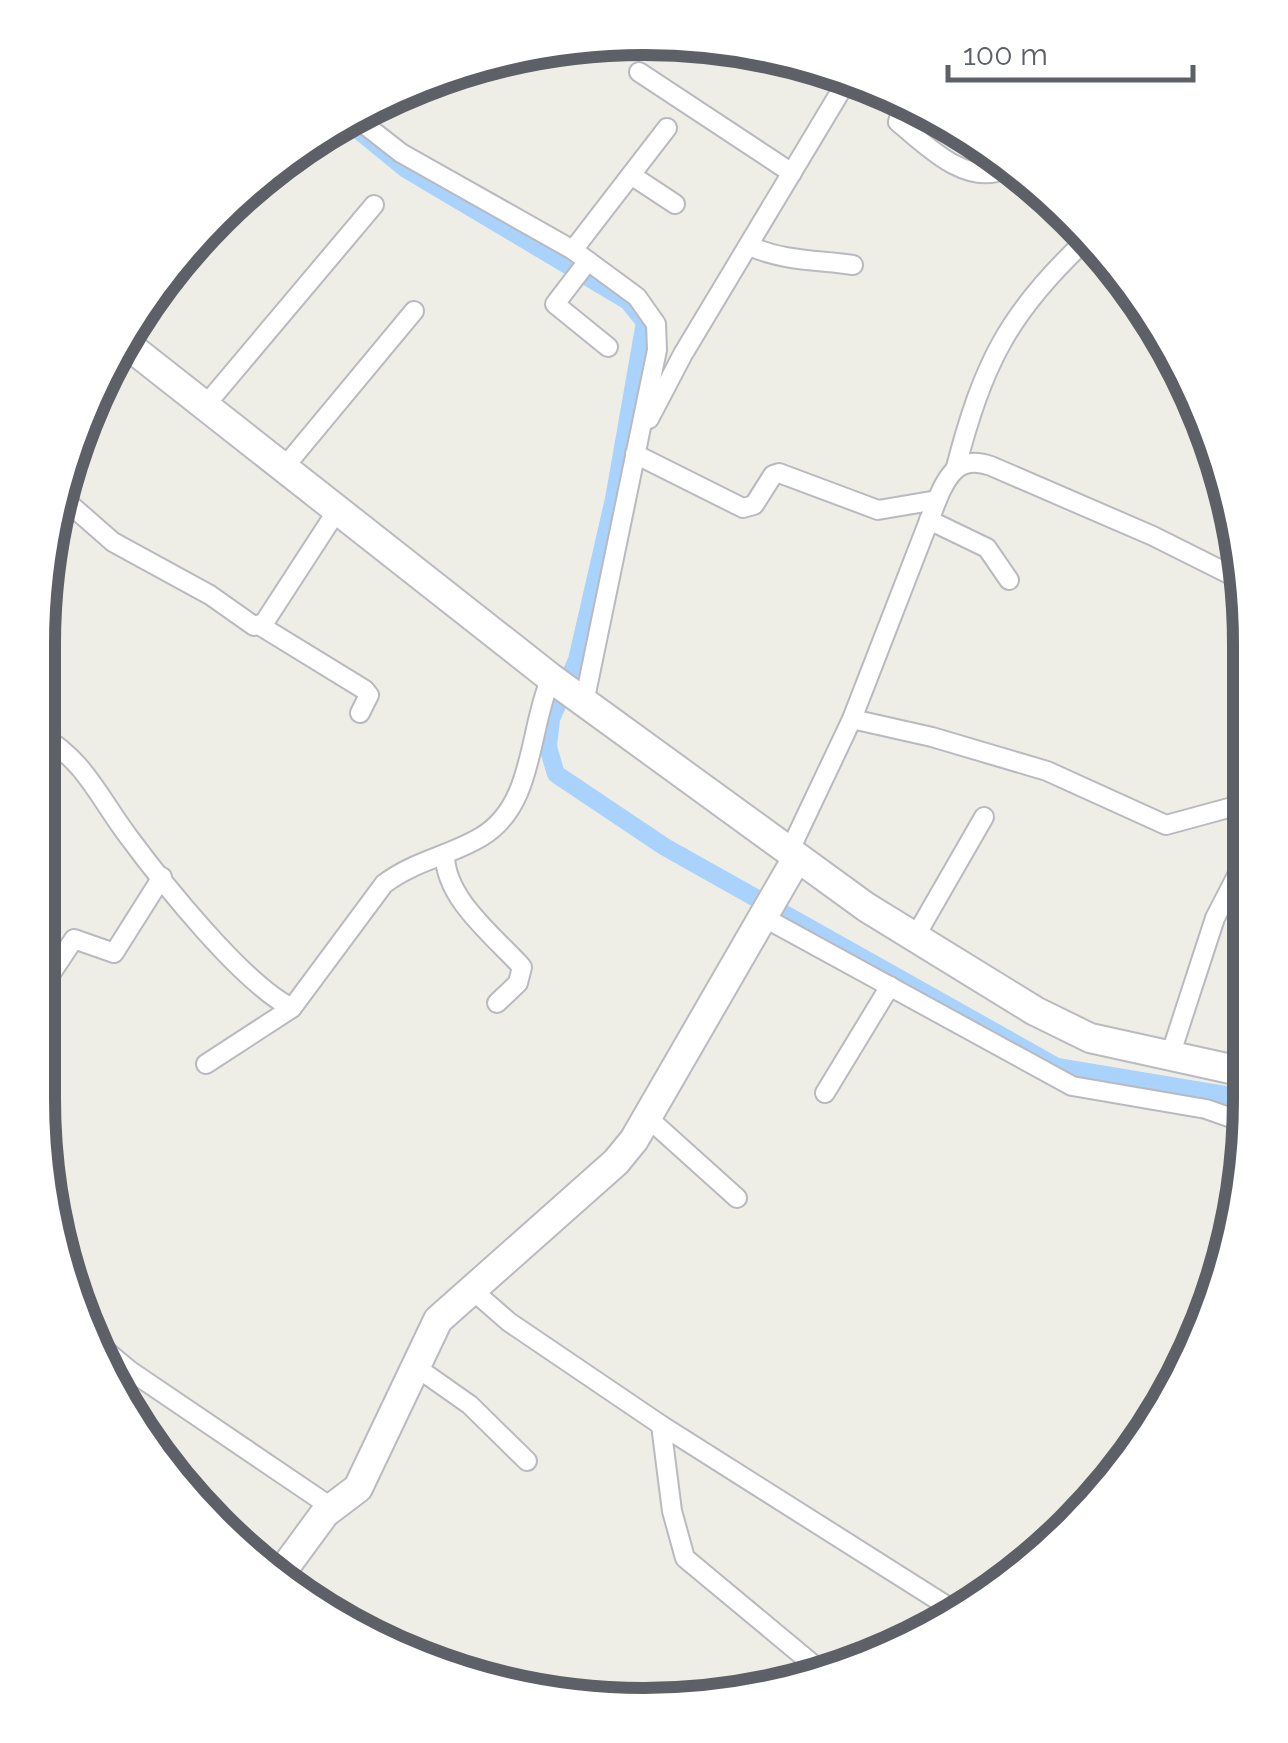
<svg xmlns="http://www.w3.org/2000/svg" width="1288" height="1743" font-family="Raleway,sans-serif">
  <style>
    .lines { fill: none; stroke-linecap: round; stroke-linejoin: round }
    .canal { stroke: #a9d2fc; stroke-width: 18 }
    .street-casing { stroke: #b8babf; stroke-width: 22 }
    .secondary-casing { stroke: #b9bbc1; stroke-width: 32 }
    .street { stroke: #fff; stroke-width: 18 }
    .secondary { stroke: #fff; stroke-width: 28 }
    .rim { fill: none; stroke: #5d6066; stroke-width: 12 }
  </style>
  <rect width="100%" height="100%" fill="#efeee6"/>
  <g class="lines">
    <polyline class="canal" points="352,125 406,169 628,301 645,322 614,499 577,660 551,719 548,747 556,774 665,847 1057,1067 1249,1099"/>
    <defs>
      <g id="street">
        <polyline points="639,72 792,173"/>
        <path d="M903 104 898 122C926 145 966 187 1005 169"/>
        <polyline points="360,121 401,153 573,250 637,297 656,324 657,350 584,703"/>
        <polyline points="631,175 675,204"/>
        <path d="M750 246C782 261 818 260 853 265"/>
        <polyline points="573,250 667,128"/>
        <polyline points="588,261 555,304 608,347"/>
        <polyline points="204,407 374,205"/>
        <polyline points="649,419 683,354 845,84"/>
        <polyline points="635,454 743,508 754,505 773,475 779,473 878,510 937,500"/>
        <path d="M956 467C983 364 1008 313 1086 240"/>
        <polyline points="282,470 414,311"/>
        <polyline points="57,493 113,542 210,595 254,626 264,623 336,512"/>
        <polyline points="929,520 987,548 1009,580"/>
        <polyline points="259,625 365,690 369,695 360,713"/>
        <polyline points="852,719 932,737 1047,771 1166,825 1247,803"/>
        <path d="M38 733C86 762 96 793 128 836 162 882 243 984 292 1008L384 884C414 861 449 856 481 837 535 805 528 730 551 678"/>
        <path d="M789 852 852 719 937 500C948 473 960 455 991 466L1153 536 1245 582"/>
        <path d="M445 854C444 898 495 937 522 967L518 983 497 1003"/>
        <polyline points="763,917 1072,1086 1206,1109 1249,1124"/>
        <polyline points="915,937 984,817"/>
        <polyline points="38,993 74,939 114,953 162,877"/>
        <polyline points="1170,1056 1215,918 1247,856"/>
        <polyline points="206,1064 292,1008"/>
        <polyline points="825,1093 890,986"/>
        <polyline points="647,1117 737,1198"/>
        <polyline points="470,1288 509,1322 661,1425 672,1511 685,1558 827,1676"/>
        <polyline points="93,1340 129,1370 331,1507"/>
        <polyline points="416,1367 470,1405 527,1461"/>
        <polyline points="661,1425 955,1611"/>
      </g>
      <g id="secondary">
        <polyline points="124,342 551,678 866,907 1035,1011 1090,1038 1249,1073"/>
        <polyline points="278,1577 325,1513 358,1488 438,1320 616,1162 634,1140 797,858"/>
      </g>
    </defs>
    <use href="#street" class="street-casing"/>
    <use href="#secondary" class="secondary-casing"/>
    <use href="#street" class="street"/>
    <use href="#secondary" class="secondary"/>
  </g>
  <path d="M0 0H1288V1743H0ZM644 55H644A589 589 0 0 1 1233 644V1099A589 589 0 0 1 644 1688H644A589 589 0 0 1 55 1099V644A589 589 0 0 1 644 55Z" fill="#fff" fill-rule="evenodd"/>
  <path class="rim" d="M644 55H644A589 589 0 0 1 1233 644V1099A589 589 0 0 1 644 1688H644A589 589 0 0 1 55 1099V644A589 589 0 0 1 644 55Z"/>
  <path d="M948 65v15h245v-15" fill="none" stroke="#5d6066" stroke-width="5"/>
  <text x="963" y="65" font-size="30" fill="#5d6066" stroke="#ffffff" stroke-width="8" paint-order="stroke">100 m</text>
</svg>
